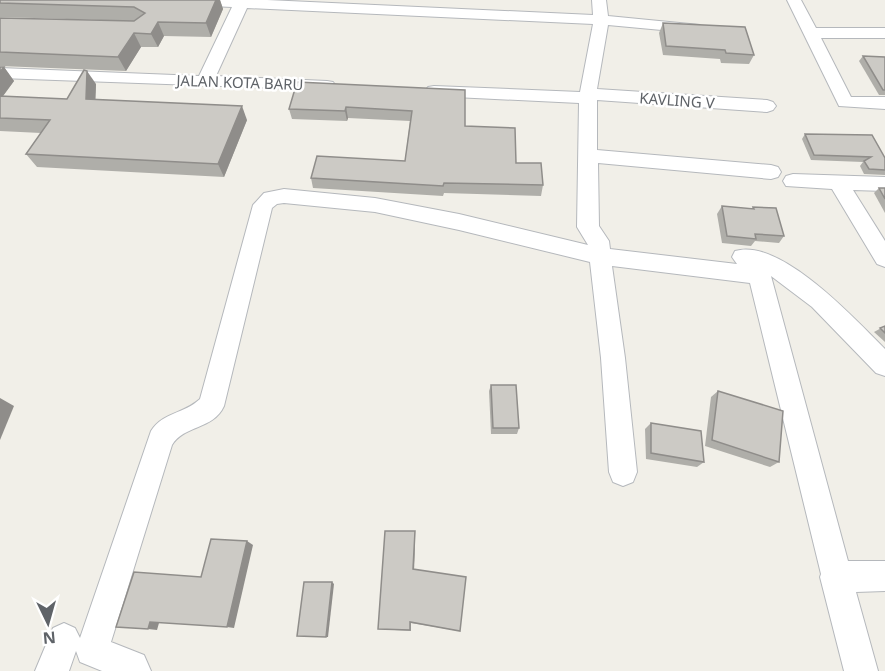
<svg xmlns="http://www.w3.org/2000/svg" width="885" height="671" font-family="'Noto Sans',sans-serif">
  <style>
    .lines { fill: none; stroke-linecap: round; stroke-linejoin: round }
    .street-casing { stroke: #b5b8bc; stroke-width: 2 }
    .street { fill: #fff; fill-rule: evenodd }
    .wall { fill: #afaea9 }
    .shaded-wall { fill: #8f8d8a }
    .building { fill: #cccac5; stroke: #8f8d8a; stroke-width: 1.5 }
    .labels { text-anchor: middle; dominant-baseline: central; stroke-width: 5; stroke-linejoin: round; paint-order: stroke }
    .far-street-label { font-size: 15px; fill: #5f6368; stroke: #fff }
  </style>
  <rect width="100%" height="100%" fill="#f1efe8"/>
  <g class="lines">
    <defs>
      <g id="street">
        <path d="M163 0H267L593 15 592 0H606L608 16 700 25 702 28 700 31 694 33 608 25 597 89 767 100 773 102 776 106 773 110 767 112 597 100V150L771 165 778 167 781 172 778 177 771 179 598 163 599 226 609 241 610 249 737 264 732 257 735 251C780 237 856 320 885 349V376L876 373 812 307 771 276 848 561H885V591L856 592 878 671H844L820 577 821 574 750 283 612 266 625 358 637 472 633 482 623 486 613 482 609 472 601 358 590 262 459 230 375 212 284 203 277 204 272 208 224 406C213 430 184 425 172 445L111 642 144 655 151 671H102L80 662 76 651 69 671H35L53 628 64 623 75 628 80 638 151 431C163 412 184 414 200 399L253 205 264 193 284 189 375 198 459 214 588 245 577 227 579 103 434 96 428 95 425 91 428 87 434 86 580 92 593 24 247 8 216 76 327 81 333 82 336 86 333 90 0 78V68L199 76 232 7 170 4Z"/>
        <polygon points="787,0 801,0 816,28 885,28 885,38 821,38 851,97 885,97 885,109 839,106"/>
        <polygon points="793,174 885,177 885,191 853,190 885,241 885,267 877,264 832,189 786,186 783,181 786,176"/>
      </g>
    </defs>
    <use href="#street" class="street-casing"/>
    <use href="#street" class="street"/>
  </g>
  <g class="wall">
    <polygon points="0,0 220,0 223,9 211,37 164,36 158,47 141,47 126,71 0,66 0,18 134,21 135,21 0,17"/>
    <polygon points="663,23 754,55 749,64 721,63 720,59 663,55 659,33"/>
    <polygon points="863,56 885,57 885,95 879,95 859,61"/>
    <polygon points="0,67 4,67 14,81 3,96 67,99 96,84 95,100 247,120 224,177 37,167 26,154 41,133 0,131"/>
    <polygon points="465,90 465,126 516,163 543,185 541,196 444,193 443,196 313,188 311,178 405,161 410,121 348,118 347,121 292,119 289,109"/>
    <polygon points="805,134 885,158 885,175 864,174 860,166 863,162 811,160 802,139"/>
    <polygon points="879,188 885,188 885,213 874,193"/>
    <polygon points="722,206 751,209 753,207 784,236 779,243 755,241 751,246 722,243 717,214"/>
    <polygon points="885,326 885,342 874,332"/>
    <polygon points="491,385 519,428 517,434 491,434 489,391"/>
    <polygon points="718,391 779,462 770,467 705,446 711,397"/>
    <polygon points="651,423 704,462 697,467 646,459 645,429"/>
    <polygon points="415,531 415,534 414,569 460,631 411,623 411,631 378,629"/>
  </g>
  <g class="shaded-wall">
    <polygon points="216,0 220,0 223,9 211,37 206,23"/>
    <polygon points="158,22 164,36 158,47 151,34"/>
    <polygon points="134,33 141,47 126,71 118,57"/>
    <polygon points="4,67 14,81 0,100 0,72"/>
    <polygon points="87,71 96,84 95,113 86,99"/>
    <polygon points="242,106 247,120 224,177 218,164"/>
    <polygon points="346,107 348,118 347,121 345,111"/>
    <polygon points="0,398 14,406 0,440"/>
    <polygon points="415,531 415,534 414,572 413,569"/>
    <polygon points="247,541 253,545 234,628 227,627"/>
    <polygon points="332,582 334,584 328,637 326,637"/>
    <polygon points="150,622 159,623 157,630 148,629"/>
  </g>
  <g class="building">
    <polygon points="0,0 216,0 206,23 158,22 151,34 134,33 118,57 0,52 0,18 134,21 145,13 134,7 0,3"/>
    <polygon points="663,23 745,27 754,55 726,53 725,50 666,46"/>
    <polygon points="863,56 885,57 885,90 883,90"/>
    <polygon points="0,67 4,67 0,72"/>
    <polygon points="84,70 87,71 86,99 242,106 218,164 26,154 50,120 0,118 0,96 67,99"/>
    <polygon points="297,82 465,90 465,126 515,128 516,163 541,163 543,185 444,183 443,186 311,178 317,156 405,161 412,111 346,107 345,111 289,109"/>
    <polygon points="805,134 872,135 885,158 885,170 869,169 864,161 871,157 814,155"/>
    <polygon points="879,188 885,188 885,199"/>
    <polygon points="722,206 754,209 753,207 776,208 784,236 755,234 756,239 727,236"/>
    <polygon points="885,326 885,333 880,328"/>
    <polygon points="491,385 516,385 519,428 493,428"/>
    <polygon points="718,391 783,411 779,462 712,440"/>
    <polygon points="651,423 701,431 704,462 651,453"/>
    <polygon points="385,531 415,531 413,569 466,577 460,631 410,622 410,630 378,629"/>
    <polygon points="211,539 247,541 227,627 150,622 148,629 116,627 134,572 201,577"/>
    <polygon points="304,582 332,582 326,637 297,636"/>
  </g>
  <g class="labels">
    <g class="far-street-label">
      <text transform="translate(240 82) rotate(2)">JALAN KOTA BARU</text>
      <text transform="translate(677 100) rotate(4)">KAVLING V</text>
    </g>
  </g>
  <g transform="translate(48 623) rotate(175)" stroke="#ffffff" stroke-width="4.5" paint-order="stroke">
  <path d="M0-4.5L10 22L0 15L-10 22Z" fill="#5f6368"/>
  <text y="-9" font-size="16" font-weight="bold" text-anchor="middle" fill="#5f6368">N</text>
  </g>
</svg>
